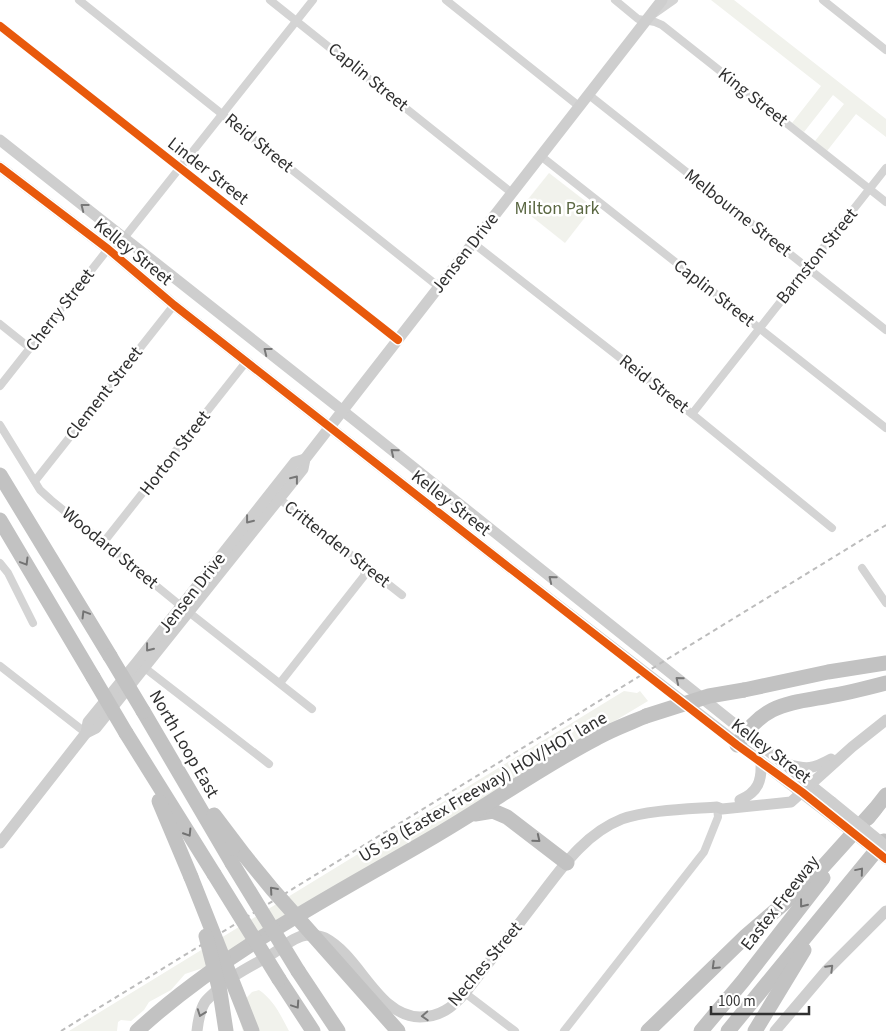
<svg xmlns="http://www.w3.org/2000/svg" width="886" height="1031" font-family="'Source Sans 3',sans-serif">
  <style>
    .green { fill: #f1f2ec }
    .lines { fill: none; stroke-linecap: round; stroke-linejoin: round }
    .street { stroke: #d4d4d4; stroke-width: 8 }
    .secondary { stroke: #cecece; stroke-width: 11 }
    .highway { stroke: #c2c2c2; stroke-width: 15 }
    .rail { stroke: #bcbcbc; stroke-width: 2; stroke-dasharray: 5 4; stroke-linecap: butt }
    .secondary-bridge { stroke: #cecece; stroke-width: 11 }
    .highway-bridge { stroke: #c2c2c2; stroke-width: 15 }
    .cycleway-casing { stroke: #fff; stroke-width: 11 }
    .cycleway { stroke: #e8590c; stroke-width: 8 }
    .oneway { stroke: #777 }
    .oneway2 { stroke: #727272 }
    .labels { text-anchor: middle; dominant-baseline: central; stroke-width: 5; stroke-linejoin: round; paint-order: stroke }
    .street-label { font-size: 18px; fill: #303030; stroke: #fff }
    .park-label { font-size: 18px; fill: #5a6742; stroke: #fff }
  </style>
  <rect width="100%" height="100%" fill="#fff"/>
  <g class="green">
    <polygon points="711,0 734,0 886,119 886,137 856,114 827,151 815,141 844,104 833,95 804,132 792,123 821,86"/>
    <polygon points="549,173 593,207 565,243 521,208"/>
    <polygon points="624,691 637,693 640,691 648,701 203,968 185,974 171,990 149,1002 144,1010 131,1021 121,1020 118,1022 117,1031 69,1031"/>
    <path d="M259 990C274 1000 281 1016 289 1031H243L236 1009 252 992Z"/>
  </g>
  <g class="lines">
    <g class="street">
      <polyline points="79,0 439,287"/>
      <polyline points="270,0 512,193"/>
      <polyline points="446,0 580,107"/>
      <polyline points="615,0 638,19 655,22 662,25 886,202"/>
      <polyline points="823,0 886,50"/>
      <polyline points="654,14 674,0"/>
      <polyline points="0,26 398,340"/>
      <polyline points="589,95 886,330"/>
      <polyline points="542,157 886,428"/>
      <polyline points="473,243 692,414 832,528"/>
      <polyline points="0,324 30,348"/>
      <polyline points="0,386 108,249 124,238 313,0"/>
      <polyline points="692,414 886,168"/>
      <polyline points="0,425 40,490 51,500 181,606 312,709"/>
      <polyline points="35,481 174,305"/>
      <polyline points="277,497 402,595"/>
      <polyline points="103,543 246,362"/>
      <polyline points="0,563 8,573 33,623"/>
      <polyline points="862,568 886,603"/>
      <polyline points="141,665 269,764"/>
      <polyline points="0,666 86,733"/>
      <polyline points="280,683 364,576 365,570 362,564"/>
      <polyline points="465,993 515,1031"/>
      <polyline points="564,1031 704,852 718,817 717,807"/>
    </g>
    <g class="secondary">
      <polyline points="0,140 343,411 832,802"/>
      <polyline points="0,167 108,249 174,305 489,552 825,811"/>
      <polyline points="86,733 96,728 279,499 303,469 305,459 662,0"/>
      <path d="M787 764C807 770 813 769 831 759"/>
      <path d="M740 800C758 792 762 781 761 762"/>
      <polyline points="0,843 86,733 88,722 137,662 295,462 305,459"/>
      <path d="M197 1031C198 1022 200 1010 205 1002 208 998 213 994 216 991 232 975 248 968 267 957 279 951 293 936 307 935 311 935 321 936 325 938 361 957 377 1016 420 1017 440 1017 453 1007 465 993 487 965 509 937 531 908 557 875 581 835 622 819 646 810 690 809 717 807L722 809 791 802 852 747 886 720"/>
      <polyline points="775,1031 826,971 886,911"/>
    </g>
    <g class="highway">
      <polyline points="0,475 110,656"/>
      <polyline points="0,520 93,677"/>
      <polyline points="744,690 828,672 886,663"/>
      <polyline points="143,711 232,863"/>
      <polyline points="126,733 214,874"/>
      <path d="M737 745C763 704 785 704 829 696 848 693 867 688 886 683"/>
      <polyline points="159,801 191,877"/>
      <polyline points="475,814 493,811 507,817 567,863"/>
      <polyline points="214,815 245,856"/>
      <polyline points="868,818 886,795"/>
      <polyline points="298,971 338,1031"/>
      <polyline points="279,979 313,1031"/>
      <path d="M137 1031C225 950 333 896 435 836 490 804 541 767 597 738 613 729 630 723 646 716"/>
      <polyline points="648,1031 746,936 811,880 875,809"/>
      <polyline points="701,1031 743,981 823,878"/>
      <polyline points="728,1031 884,841"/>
      <polyline points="755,1031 804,950"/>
    </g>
    <polyline class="rail" points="61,1031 886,525"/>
    <g class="secondary-bridge">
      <polyline points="832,802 886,846"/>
      <polyline points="825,811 886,859"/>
    </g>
    <g class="highway-bridge">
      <polyline points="110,656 143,711"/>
      <polyline points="93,677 126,733"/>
      <polyline points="646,716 709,696 744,690"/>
      <polyline points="245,856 272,889 398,1031"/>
      <polyline points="232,863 298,971"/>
      <polyline points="214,874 279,979"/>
      <polyline points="191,877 252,1031"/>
      <polyline points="206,936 220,992 226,1031"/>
    </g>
    <defs>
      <g id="cycleway">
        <polyline points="0,26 398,340"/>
        <polyline points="0,167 108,249 174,305 489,552 737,745 802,792 886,859"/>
      </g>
    </defs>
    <use href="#cycleway" class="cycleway-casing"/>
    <use href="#cycleway" class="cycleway"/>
  </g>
  <defs><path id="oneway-chevron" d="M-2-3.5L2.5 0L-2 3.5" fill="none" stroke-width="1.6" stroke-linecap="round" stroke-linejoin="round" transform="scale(1.25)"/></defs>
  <g class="oneway">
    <use href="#oneway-chevron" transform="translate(84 207) rotate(-142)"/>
    <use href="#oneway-chevron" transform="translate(267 351) rotate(-142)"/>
    <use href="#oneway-chevron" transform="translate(394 452) rotate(-141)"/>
    <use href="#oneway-chevron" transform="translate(295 479) rotate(-52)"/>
    <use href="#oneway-chevron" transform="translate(249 520) rotate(128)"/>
    <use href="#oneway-chevron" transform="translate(552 579) rotate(-141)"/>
    <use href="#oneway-chevron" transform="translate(149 648) rotate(128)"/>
    <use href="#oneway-chevron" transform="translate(679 680) rotate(-141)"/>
    <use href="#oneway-chevron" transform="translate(830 968) rotate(-45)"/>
    <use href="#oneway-chevron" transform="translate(201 1013) rotate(110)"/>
    <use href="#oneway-chevron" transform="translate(425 1016) rotate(177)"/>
  </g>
  <g class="oneway2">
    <use href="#oneway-chevron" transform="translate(25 562) rotate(59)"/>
    <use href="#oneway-chevron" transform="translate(85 614) rotate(-121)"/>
    <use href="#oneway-chevron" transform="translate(188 833) rotate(58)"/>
    <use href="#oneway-chevron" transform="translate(537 839) rotate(39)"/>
    <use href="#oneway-chevron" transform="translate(860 871) rotate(-50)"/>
    <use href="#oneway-chevron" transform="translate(273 890) rotate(-131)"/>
    <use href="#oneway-chevron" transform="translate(803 904) rotate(128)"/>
    <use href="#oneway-chevron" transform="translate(715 966) rotate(136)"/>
    <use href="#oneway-chevron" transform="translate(296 1005) rotate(56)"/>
  </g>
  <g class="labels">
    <g class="street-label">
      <text transform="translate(368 77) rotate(39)">Caplin Street</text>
      <text transform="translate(753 97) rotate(38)">King Street</text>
      <text transform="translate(259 143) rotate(39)">Reid Street</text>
      <text transform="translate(208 171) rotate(38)">Linder Street</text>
      <text transform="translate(738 213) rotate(38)">Melbourne Street</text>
      <text transform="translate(133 252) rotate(39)">Kelley Street</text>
      <text transform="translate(465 253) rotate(-52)">Jensen Drive</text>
      <text transform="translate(817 256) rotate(-51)">Barnston Street</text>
      <text transform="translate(714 293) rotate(38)">Caplin Street</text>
      <text transform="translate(60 310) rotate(-52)">Cherry Street</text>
      <text transform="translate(654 384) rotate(38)">Reid Street</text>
      <text transform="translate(104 393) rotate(-52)">Clement Street</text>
      <text transform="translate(175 453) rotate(-52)">Horton Street</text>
      <text transform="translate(451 503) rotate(38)">Kelley Street</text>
      <text transform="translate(337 544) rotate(38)">Crittenden Street</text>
      <text transform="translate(110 548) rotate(39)">Woodard Street</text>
      <text transform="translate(192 593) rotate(-52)">Jensen Drive</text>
      <text transform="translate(184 744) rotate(60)">North Loop East</text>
      <text transform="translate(771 751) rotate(37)">Kelley Street</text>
      <text transform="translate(483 787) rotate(-30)">US 59 (Eastex Freeway) HOV/HOT lane</text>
      <text transform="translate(780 903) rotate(-52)">Eastex Freeway</text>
      <text transform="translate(485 964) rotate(-50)">Neches Street</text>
    </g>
    <g class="park-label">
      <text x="557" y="208">Milton Park</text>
    </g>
  </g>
  <path d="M711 1006v8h98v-8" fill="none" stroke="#303030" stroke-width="2.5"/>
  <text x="718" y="1006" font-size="15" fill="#303030" stroke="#ffffff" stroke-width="4" paint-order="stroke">100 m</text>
</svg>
